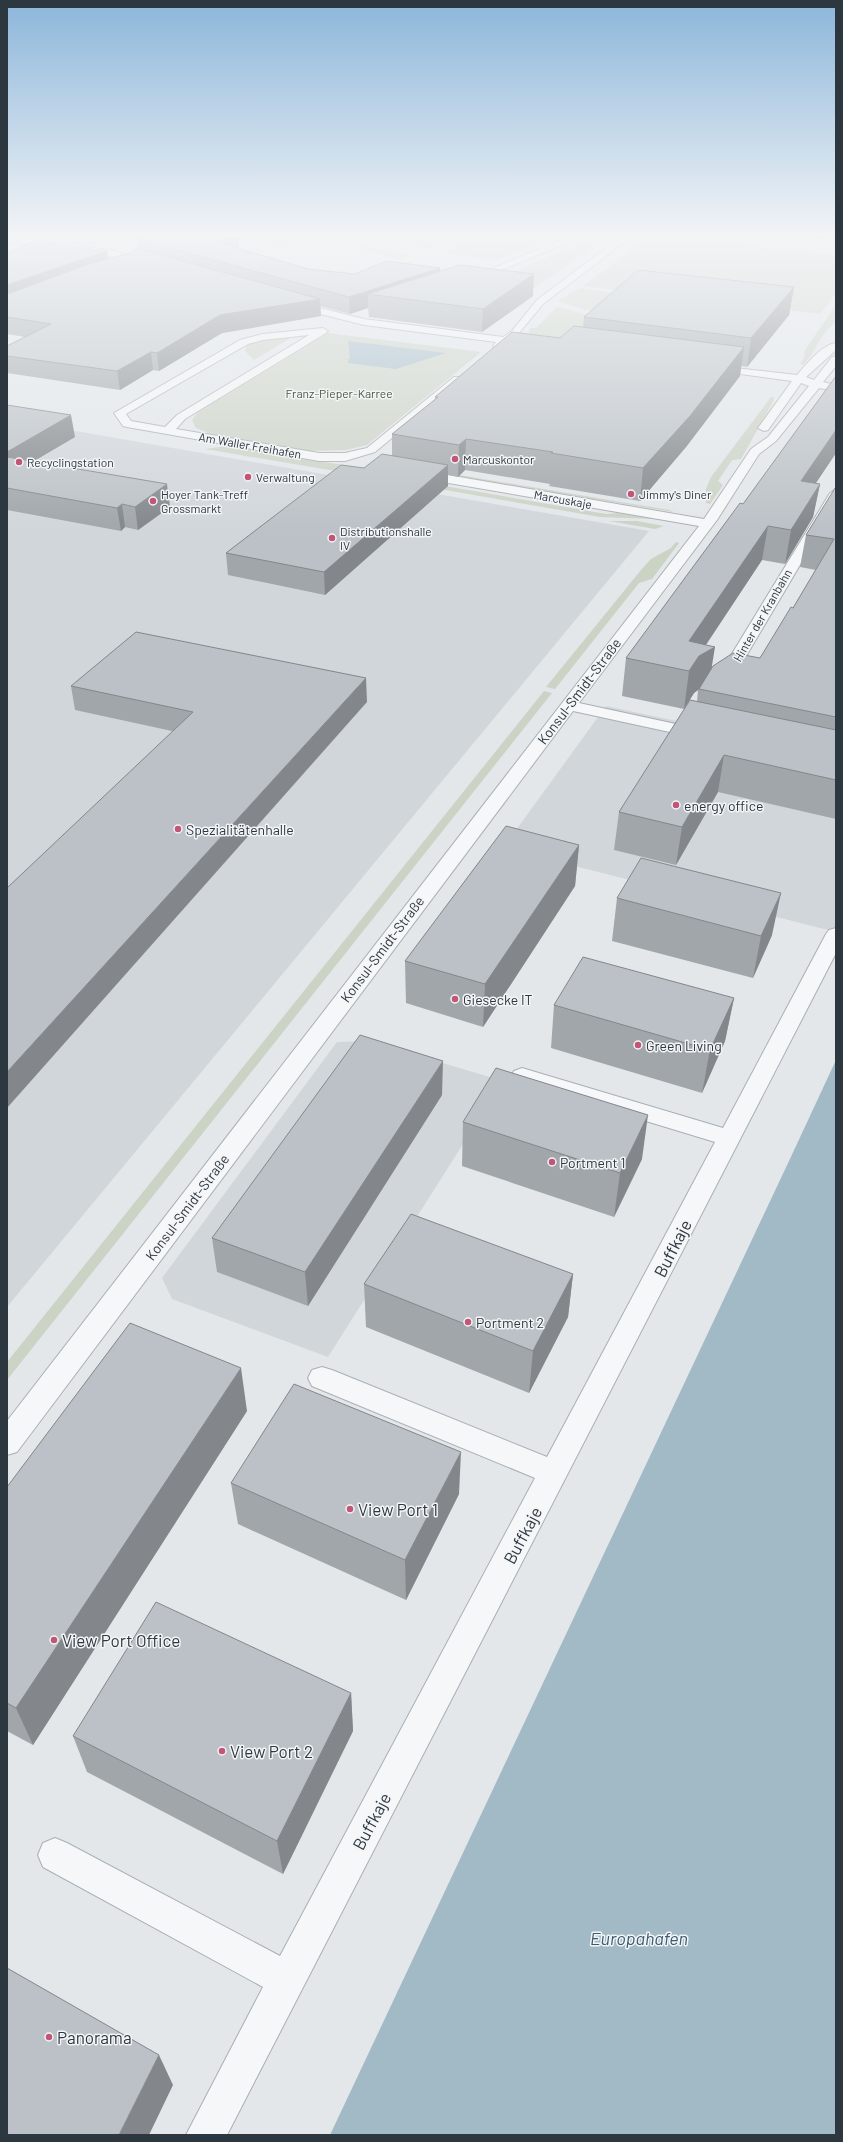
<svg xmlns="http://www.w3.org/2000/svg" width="843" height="2142" font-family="Barlow,sans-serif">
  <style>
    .built { fill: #d1d6db }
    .green { fill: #cbd3c5 }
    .water { fill: #a2b9c6 }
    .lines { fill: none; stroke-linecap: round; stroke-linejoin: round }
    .minor-casing { stroke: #a9afb4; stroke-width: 2 }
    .minor { fill: #f5f7f8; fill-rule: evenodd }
    .rail { stroke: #7e8992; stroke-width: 1.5; stroke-dasharray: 1 1.5; stroke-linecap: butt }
    .wall { fill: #a1a6aa }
    .shaded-wall { fill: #83878b }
    .building { fill: #bbc1c6; stroke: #83878b }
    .poi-dot { fill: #c15677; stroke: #f3f5f7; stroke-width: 1.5 }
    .labels { text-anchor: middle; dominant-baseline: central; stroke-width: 3; stroke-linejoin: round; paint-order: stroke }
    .far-park-label { font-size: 12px; fill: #465b3b; stroke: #f3f5f7 }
    .far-street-label { font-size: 12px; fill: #2d3740; stroke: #f3f5f7 }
    .far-poi-label { font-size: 12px; fill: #2d3740; stroke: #f3f5f7; text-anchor: start }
    .street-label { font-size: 14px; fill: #2d3740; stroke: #f3f5f7 }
    .poi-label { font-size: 14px; fill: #2d3740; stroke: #f3f5f7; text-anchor: start }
    .near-street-label { font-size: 17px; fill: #2d3740; stroke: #f3f5f7 }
    .near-poi-label { font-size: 17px; fill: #2d3740; stroke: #f3f5f7; text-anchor: start }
    .near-water-label { font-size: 18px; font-style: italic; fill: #3b5b70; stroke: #f3f5f7 }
  </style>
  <rect width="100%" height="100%" fill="#e3e7ea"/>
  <g class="built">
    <polygon points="654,233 751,233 739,244 652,235"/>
    <polygon points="7,419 649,531 7,1307"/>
    <polygon points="606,706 836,755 836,932 503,848"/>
    <polygon points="369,1041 503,1081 328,1357 172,1299 162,1278 337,1042"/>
  </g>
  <g class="green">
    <polygon points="27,233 274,233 80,241"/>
    <polygon points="348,233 281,247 231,240 231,239"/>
    <polygon points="392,233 564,233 495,261 445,252 459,245"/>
    <polygon points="652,235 836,255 836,293 820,314 583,286"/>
    <polygon points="403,239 429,244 434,248 432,249 382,240"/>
    <polygon points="584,242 597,243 532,290 494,280"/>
    <polygon points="362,246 409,255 398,259 355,247"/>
    <polygon points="580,288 615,293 601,309 585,310 558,301"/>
    <path d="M836 305V322C819 334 817 351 803 365L800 364 804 358 805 350Z"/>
    <polygon points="557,307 589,315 588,320 569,340 528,334 530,328 536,328"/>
    <polygon points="328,333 481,352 367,445 346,450 307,451 213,435 196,428 192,420 197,413"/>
    <polygon points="294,336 254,360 245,351 246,346 263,340"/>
    <polygon points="771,397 774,397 773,402 741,459 732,460 718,481 723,485 710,504 706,503 706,489 711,477"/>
    <polygon points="228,446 355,467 341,472 205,449"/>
    <polygon points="418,468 669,510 674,512 415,470"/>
    <polygon points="359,475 404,479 606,514 618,513 655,519 600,517"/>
    <polygon points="609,521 637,521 664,526 655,529"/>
    <polygon points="676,542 679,543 652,579 639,583 555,689 546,687 641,570 651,559 671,548"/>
    <polygon points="544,691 552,693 7,1380 7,1362"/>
  </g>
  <g class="water">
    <polygon points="348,341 446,353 396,369 348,363 348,359 350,359"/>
    <polygon points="836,1060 836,2135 330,2135 789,1161"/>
  </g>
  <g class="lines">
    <defs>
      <g id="minor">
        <polygon points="578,233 591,233 472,282 466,282 465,280"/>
        <polygon points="626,233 636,233 543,304 514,339 536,342 536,346 532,347 507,344 498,349 493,346 496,342 364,325 289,306 287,304 292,301 364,319 503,337 512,331 537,300"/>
        <polygon points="7,237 110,250 153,263 149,266 110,256 7,241"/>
        <path d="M323 328 328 331 326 333 185 419 176 429 319 453H345L367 448 454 377H462L463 379 375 452 345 461H319L127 427 123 426 114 413 240 340 263 334ZM309 335 177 415 165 427 131 421 126 414 248 344 263 340Z"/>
        <path d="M836 343V350L806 377 814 380 832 357 836 356V366L823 382 836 385V391L819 388 776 441 759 454 717 520 579 703 708 731 710 734 708 737 702 739 573 711 17 1452 7 1455V1421L699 526 419 478 413 474 415 471 419 470 704 519 751 449 768 437 809 386 801 383 768 430 764 431 758 428 792 381 711 370 707 369 706 367 707 365 797 375C806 365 821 345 836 343Z"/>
        <polygon points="836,489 836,504 732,680 730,683 718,683 716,680 830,493"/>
        <polygon points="836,928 836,953 227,2135 186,2135 263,1987 43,1867 38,1855 43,1843 55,1838 67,1843 280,1956 535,1478 312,1386 308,1378 312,1370 322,1367 332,1370 547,1457 715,1142 514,1081 511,1076 514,1071 522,1068 723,1128 826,934 829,930"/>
      </g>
    </defs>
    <use href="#minor" class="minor-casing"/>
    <use href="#minor" class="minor"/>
    <g class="rail">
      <polyline points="227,238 315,233"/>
      <polyline points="7,245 147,241"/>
    </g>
  </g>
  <g class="wall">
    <polygon points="160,233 238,233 239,248 238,249 308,269 355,274 440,271 533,296 482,332 369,317 368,308 350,314 320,306 321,316 222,333 159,371 153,370 120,390 7,373 7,346 25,337 7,334 7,253 108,259 130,253 138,248 137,239"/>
    <polygon points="773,233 836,233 836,240"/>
    <polygon points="794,287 789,315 747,367 741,366 740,376 686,447 640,501 549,486 550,484 465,470 458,477 448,475 448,486 325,595 228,575 226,553 364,468 392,456 392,434 435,400 435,397 583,327 584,317"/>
    <polygon points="836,376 836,453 816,483 820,484 813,517 785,564 762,560 706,645 712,668 760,658 793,608 816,570 800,567 806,535 836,488 836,819 718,792 676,865 614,850 619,812 697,702 698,690 694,693 684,709 622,696 626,658 743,504"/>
    <polygon points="7,405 75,437 33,461 170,507 138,530 125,527 121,531 7,510"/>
    <polygon points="71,686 367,702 172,731 75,710"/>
    <polygon points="579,845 575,886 483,1027 406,1003 405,961"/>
    <polygon points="617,898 772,935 753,978 612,941"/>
    <polygon points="734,998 725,1041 702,1093 551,1048 554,1005"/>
    <polygon points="442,1095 308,1306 217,1272 212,1238"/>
    <polygon points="463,1122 642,1159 614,1217 462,1166"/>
    <polygon points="573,1274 568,1317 529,1393 366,1327 364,1284"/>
    <polygon points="247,1411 33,1745 7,1731 7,1487"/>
    <polygon points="231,1483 459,1494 406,1600 238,1524"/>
    <polygon points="351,1693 353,1731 283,1874 87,1772 73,1736"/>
  </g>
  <g class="shaded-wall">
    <polygon points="236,233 238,233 239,248 218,258 217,242"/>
    <polygon points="107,251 109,266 7,302 7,285"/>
    <polygon points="440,268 440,284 368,294 368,308 350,314 349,297"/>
    <polygon points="534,274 533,296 482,332 483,309"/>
    <polygon points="794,287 789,315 747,367 751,338"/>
    <polygon points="320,299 321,316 222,333 159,371 157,353 220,315"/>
    <polygon points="744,347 740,376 686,447 640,501 643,468"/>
    <polygon points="151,352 153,370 120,390 117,371"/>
    <polygon points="71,415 75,437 7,477 7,452"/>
    <polygon points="836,430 836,453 795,514 801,481"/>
    <polygon points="466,439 465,470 458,477 459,445"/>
    <polygon points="448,465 448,486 325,595 324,572"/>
    <polygon points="167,484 170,507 138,530 135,507"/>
    <polygon points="820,484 813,517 785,564 791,530"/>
    <polygon points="122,504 125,527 121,531 117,508"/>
    <polygon points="768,526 762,560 699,655 715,647 709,684 699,689 698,690 694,693 684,709 689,671 689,641"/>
    <polygon points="366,678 367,702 7,1108 7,1072"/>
    <polygon points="724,755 718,792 676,865 682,827"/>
    <polygon points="579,845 575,886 483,1027 485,984"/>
    <polygon points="781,893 772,935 753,978 761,936"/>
    <polygon points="734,998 725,1041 702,1093 710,1050"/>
    <polygon points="443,1061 442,1095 308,1306 305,1272"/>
    <polygon points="648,1115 642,1159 614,1217 620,1173"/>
    <polygon points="573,1274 568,1317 529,1393 533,1351"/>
    <polygon points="241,1368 247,1411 33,1745 16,1708"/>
    <polygon points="461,1452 459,1494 406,1600 405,1560"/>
    <polygon points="351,1693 353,1731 283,1874 277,1841"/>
    <polygon points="159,2055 173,2085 149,2135 119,2135"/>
  </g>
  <g class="building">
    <polygon points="160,233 236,233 217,242 308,269 355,274 386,261 440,268 349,297 137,239"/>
    <polygon points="33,242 107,251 7,285 7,253"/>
    <polygon points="136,248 320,299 220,315 157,353 151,352 117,371 7,356 7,346 51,324 7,317 7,294 86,265 130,253"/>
    <polygon points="460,265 534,274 483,309 368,294"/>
    <polygon points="638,270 794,287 751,338 584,317"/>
    <polygon points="574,326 744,347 690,416 643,468 551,453 553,452 466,439 459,445 392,434 438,397 435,397 512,332 560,338"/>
    <polygon points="836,376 836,430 801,481 820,484 791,530 768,526 689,641 715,647 699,656 689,671 626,658 740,503 743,504"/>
    <polygon points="7,405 71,415 7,452"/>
    <polygon points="382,454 448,465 324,572 226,553 341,465 364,468"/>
    <polygon points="7,457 167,484 135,507 122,504 117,508 7,488"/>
    <polygon points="835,488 836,488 836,717 699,689 713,666 733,653 760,658 791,607 793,608 834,539 806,535"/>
    <polygon points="136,632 366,678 7,1072 7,888 193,712 71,686"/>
    <polygon points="690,700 836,730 836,780 724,755 682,827 619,812"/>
    <polygon points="506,826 579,845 485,984 405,961"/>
    <polygon points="641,858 781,893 761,936 617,898"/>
    <polygon points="583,957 734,998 710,1050 554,1005"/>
    <polygon points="360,1035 443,1061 305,1272 212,1238"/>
    <polygon points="496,1068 648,1115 620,1173 463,1122"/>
    <polygon points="411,1214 573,1274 533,1351 364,1284"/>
    <polygon points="130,1323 241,1368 16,1708 7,1703 7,1487"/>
    <polygon points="294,1384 461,1452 405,1560 231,1483"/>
    <polygon points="156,1602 351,1693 277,1841 73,1736"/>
    <polygon points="7,1968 159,2055 119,2135 7,2135"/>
  </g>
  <linearGradient id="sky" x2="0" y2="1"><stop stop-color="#8cb6da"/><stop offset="0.44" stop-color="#f2f4f6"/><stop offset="1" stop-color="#f2f4f6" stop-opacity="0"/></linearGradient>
  <rect width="843" height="533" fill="url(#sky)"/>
  <g class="poi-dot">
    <circle cx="455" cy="459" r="4"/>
    <circle cx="19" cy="462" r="4"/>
    <circle cx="248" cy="477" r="4"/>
    <circle cx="631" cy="494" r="4"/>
    <circle cx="153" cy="501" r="4"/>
    <circle cx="332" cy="538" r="4"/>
    <circle cx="676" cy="805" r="4"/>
    <circle cx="178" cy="829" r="4"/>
    <circle cx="455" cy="999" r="4"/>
    <circle cx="638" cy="1045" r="4"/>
    <circle cx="552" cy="1162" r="4"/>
    <circle cx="468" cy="1322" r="4"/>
    <circle cx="350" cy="1509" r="4"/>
    <circle cx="54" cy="1640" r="4"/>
    <circle cx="222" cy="1751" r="4"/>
    <circle cx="49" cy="2037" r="4"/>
  </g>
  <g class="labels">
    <g class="far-park-label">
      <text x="339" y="393">Franz-Pieper-Karree</text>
    </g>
    <g class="far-street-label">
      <text transform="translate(250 445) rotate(10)">Am Waller Freihafen</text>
      <text transform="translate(563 499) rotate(10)">Marcuskaje</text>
      <text transform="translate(762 615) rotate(-60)">Hinter der Kranbahn</text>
    </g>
    <g class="far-poi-label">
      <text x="463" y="459">Marcuskontor</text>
      <text x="27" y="462">Recyclingstation</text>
      <text x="256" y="477">Verwaltung</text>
      <text x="161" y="494">Hoyer Tank-Treff<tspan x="161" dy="14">Grossmarkt</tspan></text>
      <text x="639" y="494">Jimmy's Diner</text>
      <text x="340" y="531">Distributionshalle<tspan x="340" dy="14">IV</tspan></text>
    </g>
    <g class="street-label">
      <text transform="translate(579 691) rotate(-53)">Konsul-Smidt-Straße</text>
      <text transform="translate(382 949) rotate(-53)">Konsul-Smidt-Straße</text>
      <text transform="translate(187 1207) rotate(-53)">Konsul-Smidt-Straße</text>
    </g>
    <g class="poi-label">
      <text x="684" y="805">energy office</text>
      <text x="186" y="829">Spezialitätenhalle</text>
      <text x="463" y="999">Giesecke IT</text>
      <text x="646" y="1045">Green Living</text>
      <text x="560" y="1162">Portment 1</text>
      <text x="476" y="1322">Portment 2</text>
    </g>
    <g class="near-street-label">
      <text transform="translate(672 1248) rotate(-63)">Buffkaje</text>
      <text transform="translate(522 1535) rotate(-62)">Buffkaje</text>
      <text transform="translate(371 1821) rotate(-62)">Buffkaje</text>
    </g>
    <g class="near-poi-label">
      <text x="358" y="1509">View Port 1</text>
      <text x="62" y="1640">View Port Office</text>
      <text x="230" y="1751">View Port 2</text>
      <text x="57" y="2037">Panorama</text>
    </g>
    <g class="near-water-label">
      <text x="639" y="1938">Europahafen</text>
    </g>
  </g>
  <rect width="843" height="2142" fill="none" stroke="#2d3740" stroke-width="16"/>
</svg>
